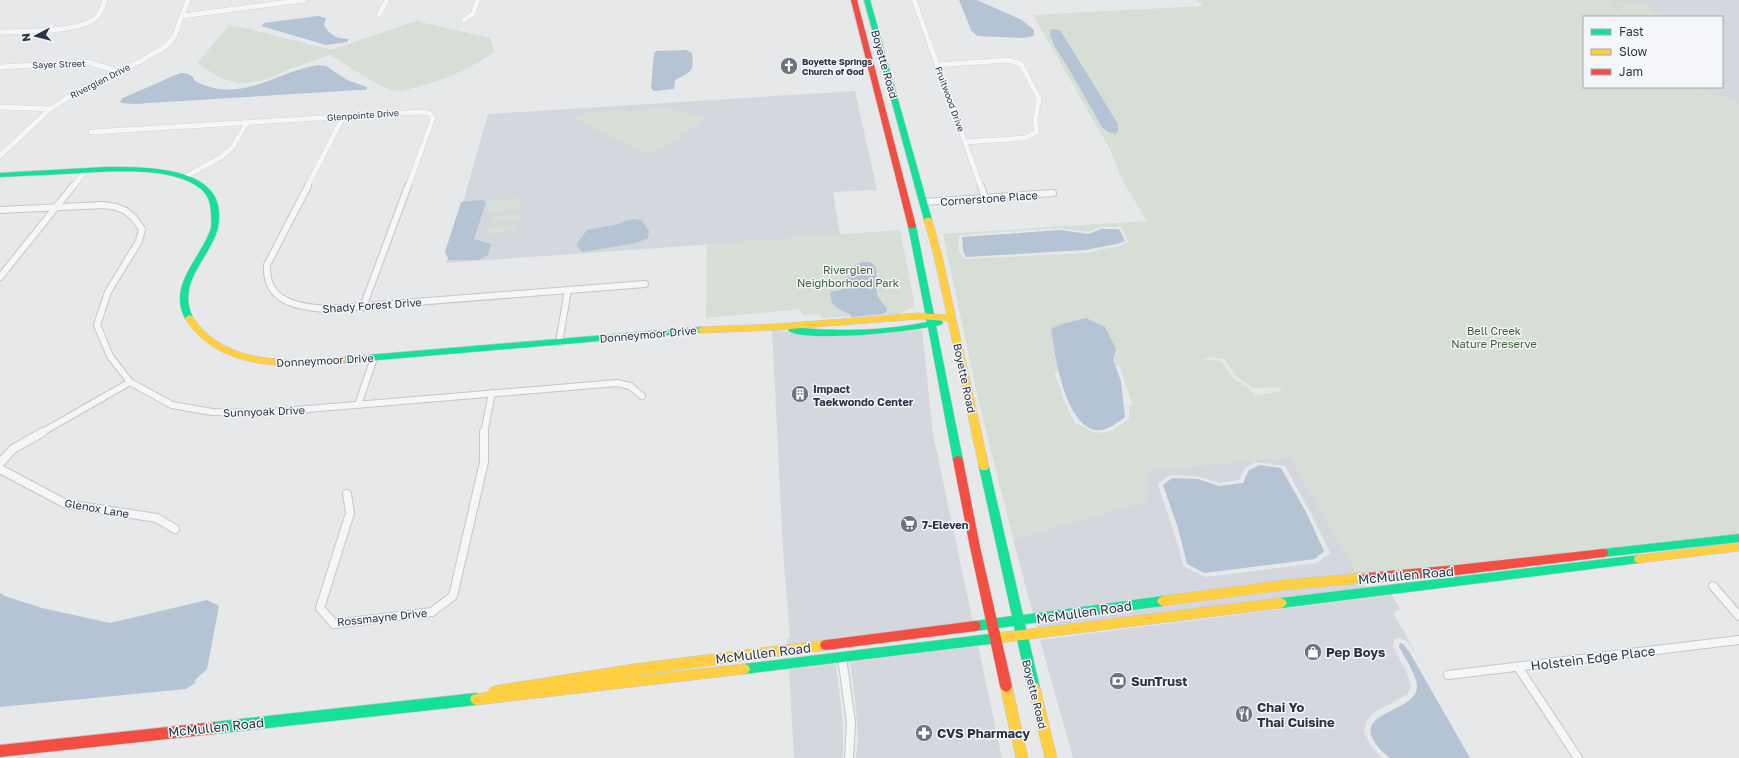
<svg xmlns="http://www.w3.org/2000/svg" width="1739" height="758" font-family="'Golos Text',sans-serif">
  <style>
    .built { fill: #d4d7dd; fill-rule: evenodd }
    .green { fill: #d6ded6; fill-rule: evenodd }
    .water { fill: #b4c4d5 }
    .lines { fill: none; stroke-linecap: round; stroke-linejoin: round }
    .street-far2-casing { stroke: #c4c6c8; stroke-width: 5.5 }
    .street-far1-casing { stroke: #c4c6c8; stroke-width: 8 }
    .street-casing { stroke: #c4c6c8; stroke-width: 10 }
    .fast-casing { stroke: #c4c6c8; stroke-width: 1 }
    .slow-casing { stroke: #c4c6c8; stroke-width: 1 }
    .jam-casing { stroke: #c4c6c8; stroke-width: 1 }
    .street-far2 { stroke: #f5f6f7; stroke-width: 5 }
    .street-far1 { stroke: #f5f6f7; stroke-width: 6 }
    .street { stroke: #f5f6f7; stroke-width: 8 }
    .fast { fill: #16e098; fill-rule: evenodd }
    .slow { fill: #ffcf43; fill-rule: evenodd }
    .jam { fill: #f24e42; fill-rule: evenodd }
    .labels { text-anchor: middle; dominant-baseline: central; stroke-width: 3; stroke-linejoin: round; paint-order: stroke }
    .far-poi-label { font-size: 9px; font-weight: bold; fill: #2b3445; stroke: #f4f6f9; text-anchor: start }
    .far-street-label { font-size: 9px; fill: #2b3445; stroke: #f4f6f9 }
    .street-label { font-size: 11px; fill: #2b3445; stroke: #f4f6f9 }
    .park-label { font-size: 11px; fill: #3f6138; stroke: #f4f6f9 }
    .poi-label { font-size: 11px; font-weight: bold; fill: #2b3445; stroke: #f4f6f9; text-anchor: start }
    .near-street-label { font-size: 13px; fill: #2b3445; stroke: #f4f6f9 }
    .near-poi-label { font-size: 13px; font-weight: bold; fill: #2b3445; stroke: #f4f6f9; text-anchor: start }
  </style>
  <rect width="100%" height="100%" fill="#e6e8ea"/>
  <g class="built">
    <polygon points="1610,0 1739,0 1739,108 1672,87 1722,87 1722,17 1622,17"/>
    <polygon points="855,91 877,190 833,192 840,235 446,263 488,114"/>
    <polygon points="772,330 834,337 922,330 933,434 973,622 787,644 787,640 790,636 783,551"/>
    <path d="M1290 457 1358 575 1277 581 1033 614 1013 539 1146 501 1147 470ZM1256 462 1285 466 1311 513 1330 553 1317 563 1206 577 1185 567 1183 565 1173 529 1158 485 1159 483 1170 475 1197 476 1219 483 1239 480 1245 468Z"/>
    <polygon points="1364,584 1366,588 1038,629 1036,624 1288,590"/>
    <polygon points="1392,595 1401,610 1395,611 1394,615 1477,758 1415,652 1407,641 1398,638 1394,640 1393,646 1406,671 1411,686 1408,694 1373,713 1367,720 1364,731 1369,743 1382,758 1073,758 1040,640"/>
    <polygon points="978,646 1002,758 856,758 858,738 855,697 850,662"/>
    <polygon points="836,664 843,723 843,751 842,758 794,758 789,669"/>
  </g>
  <g class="green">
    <path d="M1197 0H1610L1622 17H1584V87C1632 87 1697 79 1739 103V533L1454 565 1358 575 1290 457 1147 470 1146 501 1013 539 979 403 943 234 1147 221 1121 178 1111 151 1033 15 1203 6ZM1100 227H1122L1128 242 1119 246 1086 253 967 259 963 257 959 251 958 237 961 235 1059 228 1088 232ZM1212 357 1224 359 1237 377 1253 388 1279 387 1282 391 1255 396 1250 389 1233 378 1221 361 1201 359ZM1120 366 1132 404 1129 407V419L1111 431 1096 433 1075 423 1065 403 1054 372Z"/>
    <polygon points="1614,1 1649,4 1659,17 1625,17"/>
    <path d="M416 21 490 38 494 52C468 70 447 79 416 87 411 88 403 92 398 91 376 88 350 65 330 55L289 69 265 80 240 84 218 77 198 63 229 25 249 29 331 50Z"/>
    <path d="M626 109 627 112C654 108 680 107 705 118L703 123 653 152 645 153 593 129 572 116 598 111Z"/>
    <polygon points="522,198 520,210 486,212 489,200"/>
    <polygon points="520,214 519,221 491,223 493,216"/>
    <polygon points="518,224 517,230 488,234 490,226"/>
    <polygon points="900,230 915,306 899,314 822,318 820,314 802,315 800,309 706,318 707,244"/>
  </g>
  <g class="water">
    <polygon points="959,0 977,0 1022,20 1034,30 1034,36 1022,38 977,36 971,30"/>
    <path d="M318 16 326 18 324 25C329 35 337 39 349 39L347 42 326 45 261 26 264 23Z"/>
    <polygon points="1051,29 1060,30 1118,124 1118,130 1116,134 1108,132 1102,127 1066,64 1056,49 1050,36"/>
    <path d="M686 50 692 53C694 73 692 71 675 80L674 89 654 91 651 88 654 53 656 51Z"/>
    <path d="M318 65 326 66 347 80 367 87 366 90H359L134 104 121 103 120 101 123 98 180 73C188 73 192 74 195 81 241 105 275 72 318 65Z"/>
    <polygon points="483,200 486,203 474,239 491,244 488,255 479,260 449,260 445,252 461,202"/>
    <polygon points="632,219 641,220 649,231 648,238 636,243 583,252 576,245 587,230 615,225"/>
    <polygon points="1101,229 1119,229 1125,241 1117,244 1085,250 966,257 963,251 962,237 1060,230 1089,234"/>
    <path d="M863 262H870L876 267 877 295 882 303 887 308V311L883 314 851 317 850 314C839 310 828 305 831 291 839 291 846 290 849 281L845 274 857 264Z"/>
    <path d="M1086 318 1105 327 1116 349 1113 360 1121 381 1125 417C1117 423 1106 432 1095 430 1064 423 1055 354 1051 329L1062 324Z"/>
    <polygon points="1260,465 1281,468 1307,514 1324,551 1315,559 1204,573 1187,564 1178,528 1163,485 1172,478 1198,479 1219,486 1243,483 1249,470"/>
    <polygon points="0,593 5,596 42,608 110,623 207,600 219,606 207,669 193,682 198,681 186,689 0,707"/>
    <path d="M1400 643 1403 644 1410 653 1470 758H1390C1382 752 1376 746 1372 737 1362 712 1412 711 1417 689 1419 679 1404 656 1399 647Z"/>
  </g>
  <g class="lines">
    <defs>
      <g id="street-far2">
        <polyline points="914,0 981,187"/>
        <polyline points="379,15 387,0"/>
        <polyline points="182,16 304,0"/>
        <polyline points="464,20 473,14 478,0"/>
        <path d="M0 32C23 31 80 33 97 17 101 13 103 5 105 0"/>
        <polyline points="937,65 1008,60 1021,64 1039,99 1035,122 1037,132 1025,138 966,142"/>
        <polyline points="0,67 88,62 117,71"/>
        <polyline points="0,107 50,109"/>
        <polyline points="91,132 419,112 429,113 433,118 408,187"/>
        <polyline points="0,156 50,109 80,90 141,61 165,47 174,37 188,0"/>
        <polyline points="185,177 221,157 232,148 247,123"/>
        <polyline points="73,187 86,170"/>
        <polyline points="307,187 343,117"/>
      </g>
      <g id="street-far1">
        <path d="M308 186 267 265C265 302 297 307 327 309L645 284"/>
        <polyline points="981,186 985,198"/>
        <polyline points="924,202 1053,193"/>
        <polyline points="0,210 103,205 116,207 126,211 134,218 142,229 139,241 108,292 97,325 110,356 130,382 172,405 212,412 260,413 617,383 630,386 642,396"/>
        <polyline points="0,277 73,186"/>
        <polyline points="363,307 408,186"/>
        <polyline points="559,342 568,290"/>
        <polyline points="358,405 374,358"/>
        <polyline points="41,433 130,382"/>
        <polyline points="484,433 492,393"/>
      </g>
      <g id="street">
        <polyline points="0,463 13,449 43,432"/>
        <polyline points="0,469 66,504 157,518 175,529"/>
        <polyline points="347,494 350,513 320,608 334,624 432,612 453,596 484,462 484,432"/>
        <polyline points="1713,586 1739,616"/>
        <polyline points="842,657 851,722 849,758"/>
        <polyline points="1518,667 1578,758"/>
        <polyline points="1448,675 1739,640"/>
      </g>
      <g id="fast">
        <polygon points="864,0 870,0 932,220 931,222 925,222 924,220"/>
        <path d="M106 167C139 167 218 165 219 213 219 220 219 227 216 234 205 263 177 284 193 318L192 320H186C166 286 201 259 211 228 212 223 211 218 211 213 211 204 208 195 201 189 171 164 101 172 64 174 43 175 21 176 0 177V173Z"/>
        <path d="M909 224H915L916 226 935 320 939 319 943 322 942 324 936 326 963 460 961 463H955L953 460 928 327C908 332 799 343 788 330L792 327C837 332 883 331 927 322L908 226Z"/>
        <polygon points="701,327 705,330 704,332 344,363 340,360 344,357"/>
        <polygon points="984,463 987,464 989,467 1023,615 1163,596 1167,598 1169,601 1167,604 1163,606 1025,624 1040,688 1038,692 1034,694 1030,692 1028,688 1014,626 975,631 971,630 969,626 971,622 975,621 1012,616 979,467 981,464"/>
        <polygon points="1739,534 1739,542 1603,557 1599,556 1598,553 1599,550 1603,549"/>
        <polygon points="1639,555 1643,556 1644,559 1643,562 1639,563 1281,608 1277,606 1275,603 1277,600 1281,598"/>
        <polygon points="998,633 1002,634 1004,638 1002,642 998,643 744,674 740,673 738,669 740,665 744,664"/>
        <polygon points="476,693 480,695 482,699 480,703 476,705 214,734 210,732 208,728 210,724 214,722"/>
      </g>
      <g id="slow">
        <polygon points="925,218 931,218 932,220 942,256 989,467 987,470 981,470 979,467 948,321 918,319 777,330 701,333 697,330 701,327 777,324 918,313 947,315 934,256 924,220"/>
        <path d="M189 315 192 316C224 366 292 362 344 357L348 360 344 363C289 368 218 372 185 318Z"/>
        <polygon points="1739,543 1739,551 1639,563 1635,562 1634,559 1635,556 1639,555"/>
        <polygon points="1366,573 1370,575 1371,578 1370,581 1366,583 1285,590 1163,606 1159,604 1157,601 1159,598 1163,596 1285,580"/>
        <polygon points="1281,598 1285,600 1287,603 1285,606 1281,608 998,643 994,642 992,638 994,634 998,633"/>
        <polygon points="826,640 830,641 832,645 830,649 826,650 608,679 744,664 748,665 750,669 748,673 744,674 476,705 472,703 470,699 472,695 488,692 490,688 494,686 634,664"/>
        <polygon points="1006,680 1010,682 1012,686 1028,758 1016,758 1000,686 1002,682"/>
        <polygon points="1034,682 1038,684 1040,688 1057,758 1045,758 1028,688 1030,684"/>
      </g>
      <g id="jam">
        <polygon points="851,0 857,0 916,226 915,228 909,228 908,226"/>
        <polygon points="958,456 961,457 963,460 980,547 1012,686 1010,690 1006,692 1002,690 1000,686 970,547 953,460 955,457"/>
        <polygon points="1603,549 1607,550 1608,553 1607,556 1603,557 1457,575 1366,583 1362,581 1361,578 1362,575 1366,573 1457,565"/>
        <polygon points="975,621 979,622 981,626 979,630 975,631 826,650 822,649 820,645 822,641 826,640"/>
        <polygon points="214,722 218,724 220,728 218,732 214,734 0,757 0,745"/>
      </g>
    </defs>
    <use href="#street-far2" class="street-far2-casing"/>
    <use href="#street-far1" class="street-far1-casing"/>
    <use href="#street" class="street-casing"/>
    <use href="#fast" class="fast-casing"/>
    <use href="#slow" class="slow-casing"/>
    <use href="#jam" class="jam-casing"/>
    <use href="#street-far2" class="street-far2"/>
    <use href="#street-far1" class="street-far1"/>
    <use href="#street" class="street"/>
    <use href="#fast" class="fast"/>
    <use href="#slow" class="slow"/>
    <use href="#jam" class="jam"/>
  </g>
  <defs>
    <symbol id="church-disc" viewBox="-11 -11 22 22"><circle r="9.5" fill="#6c737f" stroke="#f4f6f9"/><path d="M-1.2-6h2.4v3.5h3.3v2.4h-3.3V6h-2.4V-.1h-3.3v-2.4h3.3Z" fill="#fff"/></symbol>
    <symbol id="building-disc" viewBox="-11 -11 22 22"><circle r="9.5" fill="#6c737f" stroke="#f4f6f9"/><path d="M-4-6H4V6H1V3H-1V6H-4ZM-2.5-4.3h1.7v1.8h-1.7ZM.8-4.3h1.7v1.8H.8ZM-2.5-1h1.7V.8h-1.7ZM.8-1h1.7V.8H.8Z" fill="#fff"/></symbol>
    <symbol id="supermarket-disc" viewBox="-11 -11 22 22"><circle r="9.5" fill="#6c737f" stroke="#f4f6f9"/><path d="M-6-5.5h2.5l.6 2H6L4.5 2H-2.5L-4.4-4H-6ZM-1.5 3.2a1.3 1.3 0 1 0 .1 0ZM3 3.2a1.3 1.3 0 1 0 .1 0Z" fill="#fff"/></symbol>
    <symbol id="shop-disc" viewBox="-11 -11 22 22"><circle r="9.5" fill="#6c737f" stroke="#f4f6f9"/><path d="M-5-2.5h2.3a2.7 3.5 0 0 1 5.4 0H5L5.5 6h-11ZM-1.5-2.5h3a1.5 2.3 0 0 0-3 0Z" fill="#fff"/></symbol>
    <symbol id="bank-disc" viewBox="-11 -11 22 22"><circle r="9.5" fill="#6c737f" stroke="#f4f6f9"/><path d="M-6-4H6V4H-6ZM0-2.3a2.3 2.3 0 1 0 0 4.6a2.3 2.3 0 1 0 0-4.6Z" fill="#fff"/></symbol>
    <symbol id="restaurant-disc" viewBox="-11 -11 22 22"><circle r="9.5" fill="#6c737f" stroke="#f4f6f9"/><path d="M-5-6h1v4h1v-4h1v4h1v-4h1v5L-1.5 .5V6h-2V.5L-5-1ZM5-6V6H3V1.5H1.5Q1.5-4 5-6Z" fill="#fff"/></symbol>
    <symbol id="pharmacy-disc" viewBox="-11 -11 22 22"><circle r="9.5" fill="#6c737f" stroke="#f4f6f9"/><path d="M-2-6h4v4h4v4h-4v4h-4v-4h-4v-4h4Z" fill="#fff"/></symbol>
  </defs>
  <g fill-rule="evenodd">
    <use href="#church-disc" x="779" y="56" width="20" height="20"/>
    <use href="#building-disc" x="790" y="384" width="20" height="20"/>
    <use href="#supermarket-disc" x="899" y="514" width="20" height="20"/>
    <use href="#shop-disc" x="1303" y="642" width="20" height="20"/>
    <use href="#bank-disc" x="1108" y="671" width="20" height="20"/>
    <use href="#restaurant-disc" x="1234" y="704" width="20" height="20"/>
    <use href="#pharmacy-disc" x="914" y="723" width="20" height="20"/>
  </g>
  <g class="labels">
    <g class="far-poi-label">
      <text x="802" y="61">Boyette Springs<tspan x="802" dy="10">Church of God</tspan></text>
    </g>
    <g class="far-street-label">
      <text transform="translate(59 64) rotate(-2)">Sayer Street</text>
      <text transform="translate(100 81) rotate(-27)">Riverglen Drive</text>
      <text transform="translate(950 99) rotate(70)">Fruitwood Drive</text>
      <text transform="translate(363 115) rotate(-4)">Glenpointe Drive</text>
    </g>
    <g class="street-label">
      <text transform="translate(885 64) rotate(74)">Boyette Road</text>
      <text transform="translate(989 198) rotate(-4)">Cornerstone Place</text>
      <text transform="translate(372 305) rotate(-4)">Shady Forest Drive</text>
      <text transform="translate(648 334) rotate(-5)">Donneymoor Drive</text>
      <text transform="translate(325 360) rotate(-3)">Donneymoor Drive</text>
      <text transform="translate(965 378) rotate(78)">Boyette Road</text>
      <text transform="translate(264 411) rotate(-2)">Sunnyoak Drive</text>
      <text transform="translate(97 508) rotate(10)">Glenox Lane</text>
      <text transform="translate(382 617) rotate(-6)">Rossmayne Drive</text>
      <text transform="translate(1035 694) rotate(76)">Boyette Road</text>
    </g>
    <g class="park-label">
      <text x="848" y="269">Riverglen<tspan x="848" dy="13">Neighborhood Park</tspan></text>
      <text x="1494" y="330">Bell Creek<tspan x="1494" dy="13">Nature Preserve</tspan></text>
    </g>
    <g class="poi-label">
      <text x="813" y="388">Impact<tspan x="813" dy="13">Taekwondo Center</tspan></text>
      <text x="922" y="524">7-Eleven</text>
    </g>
    <g class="near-street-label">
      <text transform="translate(1406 575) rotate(-5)">McMullen Road</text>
      <text transform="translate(1084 612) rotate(-8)">McMullen Road</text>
      <text transform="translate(763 653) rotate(-7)">McMullen Road</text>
      <text transform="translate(1593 658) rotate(-7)">Holstein Edge Place</text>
      <text transform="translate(216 727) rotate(-6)">McMullen Road</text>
    </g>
    <g class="near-poi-label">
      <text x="1326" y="652">Pep Boys</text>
      <text x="1131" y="681">SunTrust</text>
      <text x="1257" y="707">Chai Yo<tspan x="1257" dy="15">Thai Cuisine</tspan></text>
      <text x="937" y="733">CVS Pharmacy</text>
    </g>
  </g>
  <rect x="1583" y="16" width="140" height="72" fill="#f4f6f9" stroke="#a4a8b1"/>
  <rect x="1591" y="29" width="20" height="6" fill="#16e098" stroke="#a4a8b1"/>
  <text x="1619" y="36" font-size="12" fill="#2b3445">Fast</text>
  <rect x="1591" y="49" width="20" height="6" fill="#ffcf43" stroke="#a4a8b1"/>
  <text x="1619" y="56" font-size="12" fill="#2b3445">Slow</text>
  <rect x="1591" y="69" width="20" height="6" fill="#f24e42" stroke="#a4a8b1"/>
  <text x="1619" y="76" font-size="12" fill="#2b3445">Jam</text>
  <g transform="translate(36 36) rotate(263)" stroke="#f4f6f9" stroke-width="3" paint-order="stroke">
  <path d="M0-3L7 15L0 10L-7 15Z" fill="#2b3445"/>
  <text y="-6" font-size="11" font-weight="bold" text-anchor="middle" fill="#2b3445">N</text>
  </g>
</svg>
